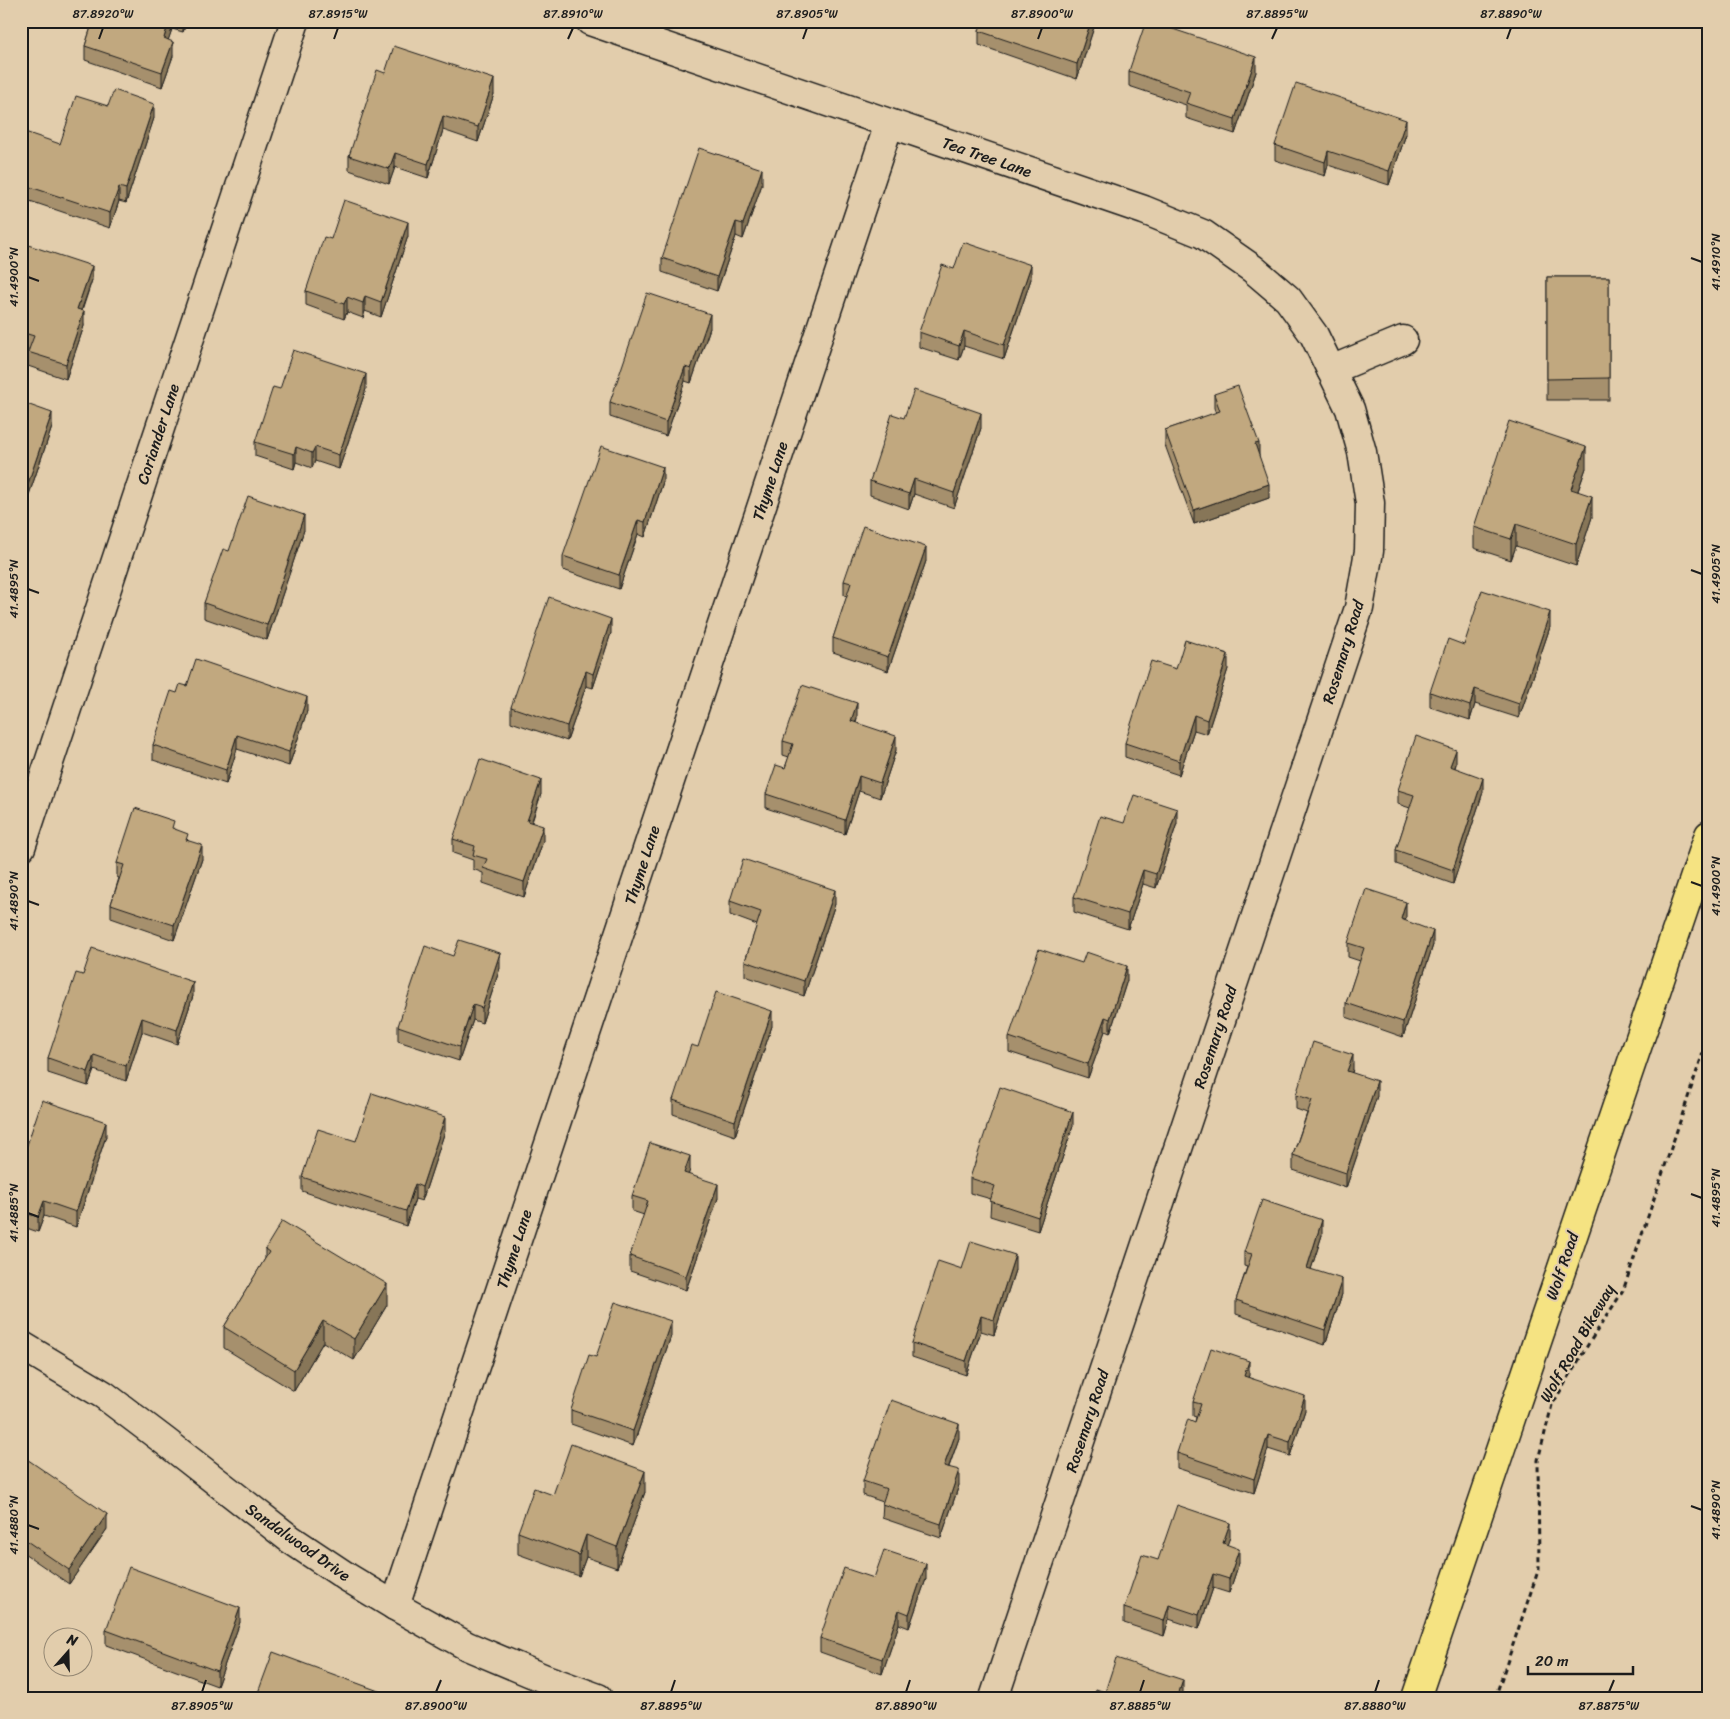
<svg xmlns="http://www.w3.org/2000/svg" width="1730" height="1719" font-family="Sriracha,sans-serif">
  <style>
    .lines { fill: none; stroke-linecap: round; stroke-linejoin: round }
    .minor-casing { stroke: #1c1c1c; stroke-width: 31 }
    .major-casing { stroke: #1c1c1c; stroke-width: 31 }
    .path { stroke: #1c1c1c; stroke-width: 3; stroke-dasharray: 5 4; stroke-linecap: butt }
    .minor { stroke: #e2cdac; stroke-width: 28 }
    .major { stroke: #f5e382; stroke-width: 28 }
    .wall { fill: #a6906d; stroke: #1c1c1c }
    .shaded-wall { fill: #877659; stroke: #1c1c1c }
    .building { fill: #c1a87f; stroke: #1c1c1c }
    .ticks { fill: none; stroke: #1c1c1c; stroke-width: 2 }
    .labels { text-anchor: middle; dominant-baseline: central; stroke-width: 4; stroke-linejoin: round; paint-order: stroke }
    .street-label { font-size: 16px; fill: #1c1c1c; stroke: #e2cdac }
    .neatline { fill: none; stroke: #1c1c1c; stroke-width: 2 }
    .ticks-label { font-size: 12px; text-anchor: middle; fill: #1c1c1c }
  </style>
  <rect width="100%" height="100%" fill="#e2cdac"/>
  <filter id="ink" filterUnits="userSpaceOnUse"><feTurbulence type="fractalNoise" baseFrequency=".02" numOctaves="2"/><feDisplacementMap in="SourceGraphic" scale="10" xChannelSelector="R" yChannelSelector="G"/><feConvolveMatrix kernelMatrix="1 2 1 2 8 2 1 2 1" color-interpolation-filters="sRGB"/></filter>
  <g filter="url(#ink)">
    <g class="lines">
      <defs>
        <g id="minor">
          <polyline points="590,21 1144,210 1203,234 1253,269 1288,299 1314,335 1350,409 1362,452 1370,503 1369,551 1359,608 994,1698"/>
          <polyline points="1331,370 1403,340"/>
          <polyline points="21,847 295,21"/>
          <polyline points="21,1345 104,1395 166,1442 290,1539 347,1577 395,1606 467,1646 543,1678 598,1698"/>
          <polyline points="395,1606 889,124"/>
        </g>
        <polyline id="major" points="1416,1698 1709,835"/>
      </defs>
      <use href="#minor" class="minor-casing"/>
      <use href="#major" class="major-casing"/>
      <polyline class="path" points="1495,1698 1539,1568 1538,1460 1552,1405 1589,1343 1623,1291 1709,1035"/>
      <use href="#minor" class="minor"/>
      <use href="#major" class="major"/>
    </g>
    <g class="wall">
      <polygon points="93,21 187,21 183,32 172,29 168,40 173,56 162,87 85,60 85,46"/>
      <polygon points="1096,21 1077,79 979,45 979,31"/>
      <polygon points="1129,71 1256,72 1235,134 1186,118 1186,105 1129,86"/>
      <polygon points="385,73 494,94 478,142 443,130 428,178 395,167 389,184 349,170 349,156"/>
      <polygon points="108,106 154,118 126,203 119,201 110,228 21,198 21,144 60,144"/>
      <polygon points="1406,134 1389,185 1328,165 1325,176 1275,160 1275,145"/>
      <polygon points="762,184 743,239 736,236 717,291 662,272 662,258"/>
      <polygon points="408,236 381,317 365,311 363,318 347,312 344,319 306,305 306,291 331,239"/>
      <polygon points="21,246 92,280 82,311 84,326 66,379 28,366 28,352 29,349 21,347"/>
      <polygon points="954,269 1031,279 1004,359 964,346 959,360 919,347 919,332"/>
      <rect x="1547" y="277" width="62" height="123"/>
      <polygon points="710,328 691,383 685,381 666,436 610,417 610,402"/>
      <polygon points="280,389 366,389 339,469 315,461 312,468 296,462 294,469 255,456 255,442"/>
      <polygon points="1214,394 1259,456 1269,498 1194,524 1165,445 1165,430 1216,413 1214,408"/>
      <polygon points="21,402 52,427 23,512 21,512"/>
      <polygon points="904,418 981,428 954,508 914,494 909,509 870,495 870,481"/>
      <polygon points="1586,468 1578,491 1592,517 1576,566 1516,546 1511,560 1474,548 1474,527"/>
      <polygon points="663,482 645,537 638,534 619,589 563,570 563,556"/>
      <polygon points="304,530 267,640 204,618 204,603 229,551"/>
      <polygon points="926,561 888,671 833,652 833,638 847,596 844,595 844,581"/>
      <polygon points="1550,627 1519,718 1475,704 1470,720 1430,707 1430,692 1464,645"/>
      <polygon points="611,633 593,688 586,686 567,741 511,722 511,707"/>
      <polygon points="1176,669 1228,669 1207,734 1194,730 1179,775 1125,757 1125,743"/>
      <polygon points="187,686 307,711 289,766 237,749 226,784 153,760 153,745 177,693"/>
      <polygon points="857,718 856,722 896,750 880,798 859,791 845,834 766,808 766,794 785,768 789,757 783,755 783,741"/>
      <polygon points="1456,764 1455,768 1483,792 1453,884 1396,864 1396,850 1410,808 1398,804 1398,790"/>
      <polygon points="541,794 532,822 543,841 524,897 483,883 483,873 473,869 473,860 453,853 453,839"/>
      <polygon points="1124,823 1177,823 1156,888 1143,884 1128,929 1074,912 1074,897"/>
      <polygon points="174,828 188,840 202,859 174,940 111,918 111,904 119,878 117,877 117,863"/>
      <polygon points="730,901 835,904 804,996 745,976 745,961 757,925 730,915"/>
      <polygon points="1406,917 1405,921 1433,945 1403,1037 1346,1017 1346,1003 1360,961 1348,957 1348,943"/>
      <polygon points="453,956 500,968 482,1023 473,1020 459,1061 398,1041 398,1026"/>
      <polygon points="83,975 193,996 177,1044 142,1032 126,1081 94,1070 88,1086 48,1073 48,1058"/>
      <polygon points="1127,980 1110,1033 1105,1031 1088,1078 1009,1052 1009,1037"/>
      <polygon points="772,1026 735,1136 673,1114 673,1100 698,1047"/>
      <polygon points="1353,1069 1352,1073 1377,1096 1346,1188 1293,1170 1293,1155 1307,1113 1296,1109 1296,1095"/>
      <polygon points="1073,1126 1038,1231 990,1216 991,1199 970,1193 970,1178"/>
      <polygon points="445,1131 422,1201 415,1199 406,1226 302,1191 302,1177 356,1141"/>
      <polygon points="106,1136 76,1227 44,1216 38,1232 21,1226 21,1150 25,1151"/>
      <polygon points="690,1170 688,1174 718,1198 686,1290 630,1271 630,1256 644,1215 632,1211 632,1196"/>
      <polygon points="1322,1235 1311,1269 1342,1294 1325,1345 1236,1314 1236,1300 1247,1267 1244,1266 1244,1252"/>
      <polygon points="265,1249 387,1305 354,1360 323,1342 294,1391 224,1348 224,1327 265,1259"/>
      <polygon points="962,1269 1015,1270 994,1335 981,1331 966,1375 912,1357 912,1343"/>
      <polygon points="671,1336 633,1446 571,1424 571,1410 596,1357"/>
      <polygon points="1249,1375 1248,1377 1305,1410 1290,1456 1268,1449 1254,1493 1177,1468 1177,1453 1195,1422 1196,1417 1193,1416 1193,1402"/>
      <polygon points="959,1438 949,1467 959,1485 941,1538 882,1518 883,1502 863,1495 863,1481"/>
      <polygon points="21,1455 107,1529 69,1584 21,1551"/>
      <polygon points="645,1492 617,1568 586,1557 579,1576 518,1554 518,1532 553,1495"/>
      <polygon points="1230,1537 1227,1544 1239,1563 1229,1593 1213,1588 1199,1629 1169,1619 1164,1636 1124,1623 1124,1608 1158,1560"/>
      <polygon points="874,1578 926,1579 909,1628 899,1624 882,1674 820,1652 820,1638"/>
      <polygon points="240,1622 217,1686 106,1645 106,1630"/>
    </g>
    <g class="shaded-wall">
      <polygon points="169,21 172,21 172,29 164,53 164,38"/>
      <polygon points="183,21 187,21 183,32"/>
      <polygon points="1091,21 1096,21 1077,79 1077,64"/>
      <polygon points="173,42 173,56 162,87 162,72"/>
      <polygon points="1256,57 1256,72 1235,134 1235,119"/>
      <polygon points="494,79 494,94 478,142 478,127"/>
      <polygon points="154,104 154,118 126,203 126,189"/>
      <polygon points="443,116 443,130 428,178 428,164"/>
      <polygon points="1406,120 1406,134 1389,185 1389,171"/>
      <polygon points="1328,151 1328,165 1325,176 1325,162"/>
      <polygon points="395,153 395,167 389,184 389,169"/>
      <polygon points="762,169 762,184 743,239 743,224"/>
      <polygon points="119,187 119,201 110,228 110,213"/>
      <polygon points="408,222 408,236 381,317 381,302"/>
      <polygon points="736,222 736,236 717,291 717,277"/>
      <polygon points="1031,265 1031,279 1004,359 1004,345"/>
      <polygon points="92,266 92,280 77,323 77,309"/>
      <polygon points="365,296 365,311 363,318 363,303"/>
      <polygon points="347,297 347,312 344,319 344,304"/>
      <polygon points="84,311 84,326 66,379 66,364"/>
      <polygon points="710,314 710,328 691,383 691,369"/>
      <polygon points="964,331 964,346 959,360 959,346"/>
      <polygon points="685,367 685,381 666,436 666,422"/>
      <polygon points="366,374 366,389 339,469 339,455"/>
      <polygon points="52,413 52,427 23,512 23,498"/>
      <polygon points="981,413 981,428 954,508 954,493"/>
      <polygon points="1259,443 1259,457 1255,444"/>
      <polygon points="296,447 296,462 294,469 294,454"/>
      <polygon points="315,447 315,461 312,468 312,453"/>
      <polygon points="1586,447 1586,468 1571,510 1571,489"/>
      <polygon points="663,467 663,482 645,537 645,522"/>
      <polygon points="914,479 914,494 909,509 909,494"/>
      <polygon points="1269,484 1269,498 1194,524 1194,510"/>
      <polygon points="1592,496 1592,517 1576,566 1576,544"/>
      <polygon points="304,515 304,530 267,640 267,625"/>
      <polygon points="638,520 638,534 619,589 619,575"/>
      <polygon points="1516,524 1516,546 1511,560 1511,539"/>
      <polygon points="926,547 926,561 888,671 888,657"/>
      <polygon points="1550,612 1550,627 1519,718 1519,704"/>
      <polygon points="611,619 611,633 593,688 593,674"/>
      <polygon points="1228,654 1228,669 1207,734 1207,720"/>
      <polygon points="586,671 586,686 567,741 567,726"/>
      <polygon points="1475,689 1475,704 1470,720 1470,706"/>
      <polygon points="307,697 307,711 289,766 289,752"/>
      <polygon points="857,703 857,718 851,735 851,721"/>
      <polygon points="1194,715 1194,730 1179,775 1179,761"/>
      <polygon points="237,735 237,749 226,784 226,770"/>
      <polygon points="896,736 896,750 880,798 880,783"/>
      <polygon points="1456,750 1456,764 1450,781 1450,766"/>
      <polygon points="859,776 859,791 845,834 845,820"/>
      <polygon points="1483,778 1483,792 1453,884 1453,870"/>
      <polygon points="541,780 541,794 527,835 527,821"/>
      <polygon points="1177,809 1177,823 1156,888 1156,874"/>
      <polygon points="543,826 543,841 524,897 524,882"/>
      <polygon points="202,845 202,859 174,940 174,925"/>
      <polygon points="1143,870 1143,884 1128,929 1128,914"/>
      <polygon points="835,890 835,904 804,996 804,981"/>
      <polygon points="1406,902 1406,917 1401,934 1401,919"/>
      <polygon points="1433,931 1433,945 1403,1037 1403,1022"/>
      <polygon points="500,953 500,968 482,1023 482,1008"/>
      <polygon points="1127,966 1127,980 1110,1033 1110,1019"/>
      <polygon points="193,982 193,996 177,1044 177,1030"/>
      <polygon points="473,1005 473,1020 459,1061 459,1047"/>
      <polygon points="772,1011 772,1026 735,1136 735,1121"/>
      <polygon points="1105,1017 1105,1031 1088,1078 1088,1064"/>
      <polygon points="142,1018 142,1032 126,1081 126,1066"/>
      <polygon points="94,1055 94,1070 88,1086 88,1072"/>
      <polygon points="1353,1055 1353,1069 1347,1086 1347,1071"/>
      <polygon points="1377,1081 1377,1096 1346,1188 1346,1173"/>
      <polygon points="1073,1112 1073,1126 1038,1231 1038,1217"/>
      <polygon points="445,1117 445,1131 422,1201 422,1187"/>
      <polygon points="106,1122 106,1136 76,1227 76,1212"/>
      <polygon points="690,1156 690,1170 684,1187 684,1173"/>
      <polygon points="415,1184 415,1199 406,1226 406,1211"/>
      <polygon points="718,1184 718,1198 686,1290 686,1276"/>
      <polygon points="44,1201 44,1216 38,1232 38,1217"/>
      <polygon points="1322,1220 1322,1235 1307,1282 1307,1268"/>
      <polygon points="1015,1255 1015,1270 994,1335 994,1320"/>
      <polygon points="1342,1279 1342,1294 1325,1345 1325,1330"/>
      <polygon points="387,1284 387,1305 354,1360 354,1339"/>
      <polygon points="981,1316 981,1331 966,1375 966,1361"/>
      <polygon points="323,1321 323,1342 294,1391 294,1370"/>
      <polygon points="671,1321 671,1336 633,1446 633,1431"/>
      <polygon points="1249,1361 1249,1375 1244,1390 1244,1376"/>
      <polygon points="1305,1396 1305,1410 1290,1456 1290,1442"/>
      <polygon points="959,1424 959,1438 944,1480 944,1466"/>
      <polygon points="1268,1435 1268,1449 1254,1493 1254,1479"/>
      <polygon points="959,1470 959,1485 941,1538 941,1524"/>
      <polygon points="645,1471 645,1492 617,1568 617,1547"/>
      <polygon points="107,1514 107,1529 69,1584 69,1570"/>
      <polygon points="1230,1523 1230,1537 1223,1557 1223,1543"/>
      <polygon points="586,1535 586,1557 579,1576 579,1555"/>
      <polygon points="1239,1549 1239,1563 1229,1593 1229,1579"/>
      <polygon points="926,1564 926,1579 909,1628 909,1614"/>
      <polygon points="1213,1574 1213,1588 1199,1629 1199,1615"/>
      <polygon points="1169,1605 1169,1619 1164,1636 1164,1621"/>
      <polygon points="240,1608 240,1622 217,1686 217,1671"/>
      <polygon points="899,1610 899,1624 882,1674 882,1659"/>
      <polygon points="1183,1680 1183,1694 1182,1698 1177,1698"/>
    </g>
    <g class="building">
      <polygon points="93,21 169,21 164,38 173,42 162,72 85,46"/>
      <polygon points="982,21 1091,21 1077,64 979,31"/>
      <polygon points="1146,21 1149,21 1256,57 1235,119 1186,103 1190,92 1129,71"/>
      <polygon points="394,46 494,79 478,127 443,116 428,164 395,153 389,169 349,156 377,70 385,73"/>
      <polygon points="1296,83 1406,120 1389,171 1328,151 1325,162 1275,145"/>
      <polygon points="114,90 154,104 126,189 119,187 110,213 21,184 21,144 25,132 60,144 76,96 108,106"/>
      <polygon points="699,148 762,169 743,224 736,222 717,277 662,258"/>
      <polygon points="344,200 408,222 381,302 365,296 363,303 347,297 344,304 306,291 324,237 331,239"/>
      <polygon points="963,242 1031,265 1004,345 964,331 959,346 919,332 942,265 954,269"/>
      <polygon points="22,243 92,266 77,309 84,311 66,364 28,352 34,336 21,332 21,246"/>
      <polygon points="1547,277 1609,277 1609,378 1547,379"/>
      <polygon points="647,293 710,314 691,369 685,367 666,422 610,402"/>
      <polygon points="293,350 366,374 339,455 315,447 312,453 296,447 294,454 255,442 273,387 280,389"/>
      <polygon points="1238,386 1259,443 1255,444 1269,484 1194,510 1165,430 1220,411 1214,394"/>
      <polygon points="914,390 981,413 954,493 914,479 909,494 870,481 892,414 904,418"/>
      <polygon points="21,402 52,413 23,498 21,497"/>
      <polygon points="1509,421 1586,447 1571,489 1592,496 1576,544 1516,524 1511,539 1474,527"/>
      <polygon points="601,446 663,467 645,522 638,520 619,575 563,556"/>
      <polygon points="248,496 304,515 267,625 204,603 223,549 229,551"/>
      <polygon points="863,526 926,547 888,657 833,638 851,583 844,581"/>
      <polygon points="1482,590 1550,612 1519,704 1475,689 1470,706 1430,692 1448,639 1464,645"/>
      <polygon points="549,597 611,619 593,674 586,671 567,726 511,707"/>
      <polygon points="1185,640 1228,654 1207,720 1194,715 1179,761 1125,743 1151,661 1176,669"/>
      <polygon points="196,659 307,697 289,752 237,735 226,770 153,745 171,691 177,693 180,684 187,686"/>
      <polygon points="802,685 857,703 851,721 896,736 880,783 859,776 845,820 766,794 776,765 785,768 793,744 783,741"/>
      <polygon points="1416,736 1456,750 1450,766 1483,778 1453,870 1396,850 1414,795 1398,790"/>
      <polygon points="480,759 541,780 527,821 543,826 524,882 483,868 487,859 473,855 475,846 453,839"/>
      <polygon points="1134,795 1177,809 1156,874 1143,870 1128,914 1074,897 1100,816 1124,823"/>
      <polygon points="135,808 174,821 172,828 188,834 186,840 202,845 174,925 111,904 124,865 117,863"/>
      <polygon points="743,859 835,890 804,981 745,961 761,912 730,901"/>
      <polygon points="1366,889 1406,902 1401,919 1433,931 1403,1022 1346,1003 1364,948 1348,943"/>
      <polygon points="459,940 500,953 482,1008 473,1005 459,1047 398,1026 425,946 453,956"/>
      <polygon points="92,948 193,982 177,1030 142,1018 126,1066 94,1055 88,1072 48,1058 76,973 83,975"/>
      <polygon points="1039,949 1082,963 1086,952 1127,966 1110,1019 1105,1017 1088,1064 1009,1037"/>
      <polygon points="716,992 772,1011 735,1121 673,1100 691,1045 698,1047"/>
      <polygon points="1313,1042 1353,1055 1347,1071 1377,1081 1346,1173 1293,1155 1312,1100 1296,1095"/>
      <polygon points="1000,1087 1073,1112 1038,1217 990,1201 995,1186 970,1178"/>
      <polygon points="372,1093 445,1117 422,1187 415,1184 406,1211 302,1177 318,1129 356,1141"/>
      <polygon points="42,1100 106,1122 76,1212 44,1201 38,1217 21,1212 21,1150 25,1151"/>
      <polygon points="650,1143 690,1156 684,1173 718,1184 686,1276 630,1256 648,1201 632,1196"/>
      <polygon points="1262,1200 1322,1220 1307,1268 1342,1279 1325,1330 1236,1300 1252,1254 1244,1252"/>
      <polygon points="282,1221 387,1284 354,1339 323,1321 294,1370 224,1327 269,1252 265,1249"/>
      <polygon points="971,1241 1015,1255 994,1320 981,1316 966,1361 912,1343 938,1261 962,1269"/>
      <polygon points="615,1302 671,1321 633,1431 571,1410 589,1355 596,1357"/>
      <polygon points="1211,1348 1249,1361 1244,1376 1305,1396 1290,1442 1268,1435 1254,1479 1177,1453 1188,1419 1195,1422 1201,1404 1193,1402"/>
      <polygon points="891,1400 959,1424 944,1466 959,1470 941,1524 882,1504 887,1489 863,1481"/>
      <polygon points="571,1444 645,1471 617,1547 586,1535 579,1555 518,1532 534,1488 553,1495"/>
      <polygon points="21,1455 107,1514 69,1570 21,1537"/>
      <polygon points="1177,1505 1230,1523 1223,1543 1239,1549 1229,1579 1213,1574 1199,1615 1169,1605 1164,1621 1124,1608 1142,1555 1158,1560"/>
      <polygon points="884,1550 926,1564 909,1614 899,1610 882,1659 820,1638 844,1568 874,1578"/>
      <polygon points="129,1567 240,1608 217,1671 106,1630"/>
      <polygon points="273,1652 384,1693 382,1698 256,1698"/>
      <polygon points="1116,1658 1183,1680 1177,1698 1094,1698 1096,1689 1105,1692"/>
    </g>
  </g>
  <path class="ticks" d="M99 39 103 28M334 39 338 28M568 39 573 28M803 39 807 28M1038 39 1042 28M1272 39 1277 28M1507 39 1511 28M1691 258 1702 262M28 277 39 281M1691 570 1702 574M28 589 39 593M1691 882 1702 886M28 901 39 905M1691 1194 1702 1198M28 1213 39 1217M1691 1506 1702 1510M28 1525 39 1529M202 1692 206 1680M436 1692 441 1680M671 1692 675 1680M906 1692 910 1680M1140 1692 1144 1680M1375 1692 1379 1680M1609 1692 1614 1680"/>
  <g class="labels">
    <g class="street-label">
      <text transform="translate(987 157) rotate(19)">Tea Tree Lane</text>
      <text transform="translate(158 434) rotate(-72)">Coriander Lane</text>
      <text transform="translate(770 481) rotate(-72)">Thyme Lane</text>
      <text transform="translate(1343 652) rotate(-73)">Rosemary Road</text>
      <text transform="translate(642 865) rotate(-72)">Thyme Lane</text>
      <text transform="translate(1215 1037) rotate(-72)">Rosemary Road</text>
      <text transform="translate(514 1249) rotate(-72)">Thyme Lane</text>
      <text transform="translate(1562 1266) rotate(-71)">Wolf Road</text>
      <text transform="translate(1577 1343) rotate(-60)">Wolf Road Bikeway</text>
      <text transform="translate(1087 1421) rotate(-72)">Rosemary Road</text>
      <text transform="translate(298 1542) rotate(35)">Sandalwood Drive</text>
    </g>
  </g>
  <rect width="1730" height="1719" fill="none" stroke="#e2cdac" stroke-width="55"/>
  <g transform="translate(68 1652) rotate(20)"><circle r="24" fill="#e2cdac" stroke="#938672"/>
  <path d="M0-4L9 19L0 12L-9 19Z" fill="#1c1c1c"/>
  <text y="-8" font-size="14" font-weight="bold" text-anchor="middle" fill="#1c1c1c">N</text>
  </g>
  <path d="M1528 1666v8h105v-8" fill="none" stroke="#1c1c1c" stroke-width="2.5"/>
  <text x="1535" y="1666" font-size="15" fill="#1c1c1c" stroke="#e2cdac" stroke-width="4" paint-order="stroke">20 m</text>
  <rect x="28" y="28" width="1674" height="1664" class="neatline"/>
  <g class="ticks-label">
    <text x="103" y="18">87.8920°W</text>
    <text x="338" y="18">87.8915°W</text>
    <text x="573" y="18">87.8910°W</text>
    <text x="807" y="18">87.8905°W</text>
    <text x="1042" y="18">87.8900°W</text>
    <text x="1277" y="18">87.8895°W</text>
    <text x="1511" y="18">87.8890°W</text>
    <text transform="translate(1716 262) rotate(-90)" y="4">41.4910°N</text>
    <text transform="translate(14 277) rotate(-90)" y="4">41.4900°N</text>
    <text transform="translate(1716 574) rotate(-90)" y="4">41.4905°N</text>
    <text transform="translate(14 589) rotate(-90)" y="4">41.4895°N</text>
    <text transform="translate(1716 886) rotate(-90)" y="4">41.4900°N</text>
    <text transform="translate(14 901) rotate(-90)" y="4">41.4890°N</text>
    <text transform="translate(1716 1198) rotate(-90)" y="4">41.4895°N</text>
    <text transform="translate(14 1213) rotate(-90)" y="4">41.4885°N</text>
    <text transform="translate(1716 1510) rotate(-90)" y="4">41.4890°N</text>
    <text transform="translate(14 1525) rotate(-90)" y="4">41.4880°N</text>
    <text x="202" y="1710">87.8905°W</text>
    <text x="436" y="1710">87.8900°W</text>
    <text x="671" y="1710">87.8895°W</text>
    <text x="906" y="1710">87.8890°W</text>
    <text x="1140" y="1710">87.8885°W</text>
    <text x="1375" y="1710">87.8880°W</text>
    <text x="1609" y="1710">87.8875°W</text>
  </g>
</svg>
